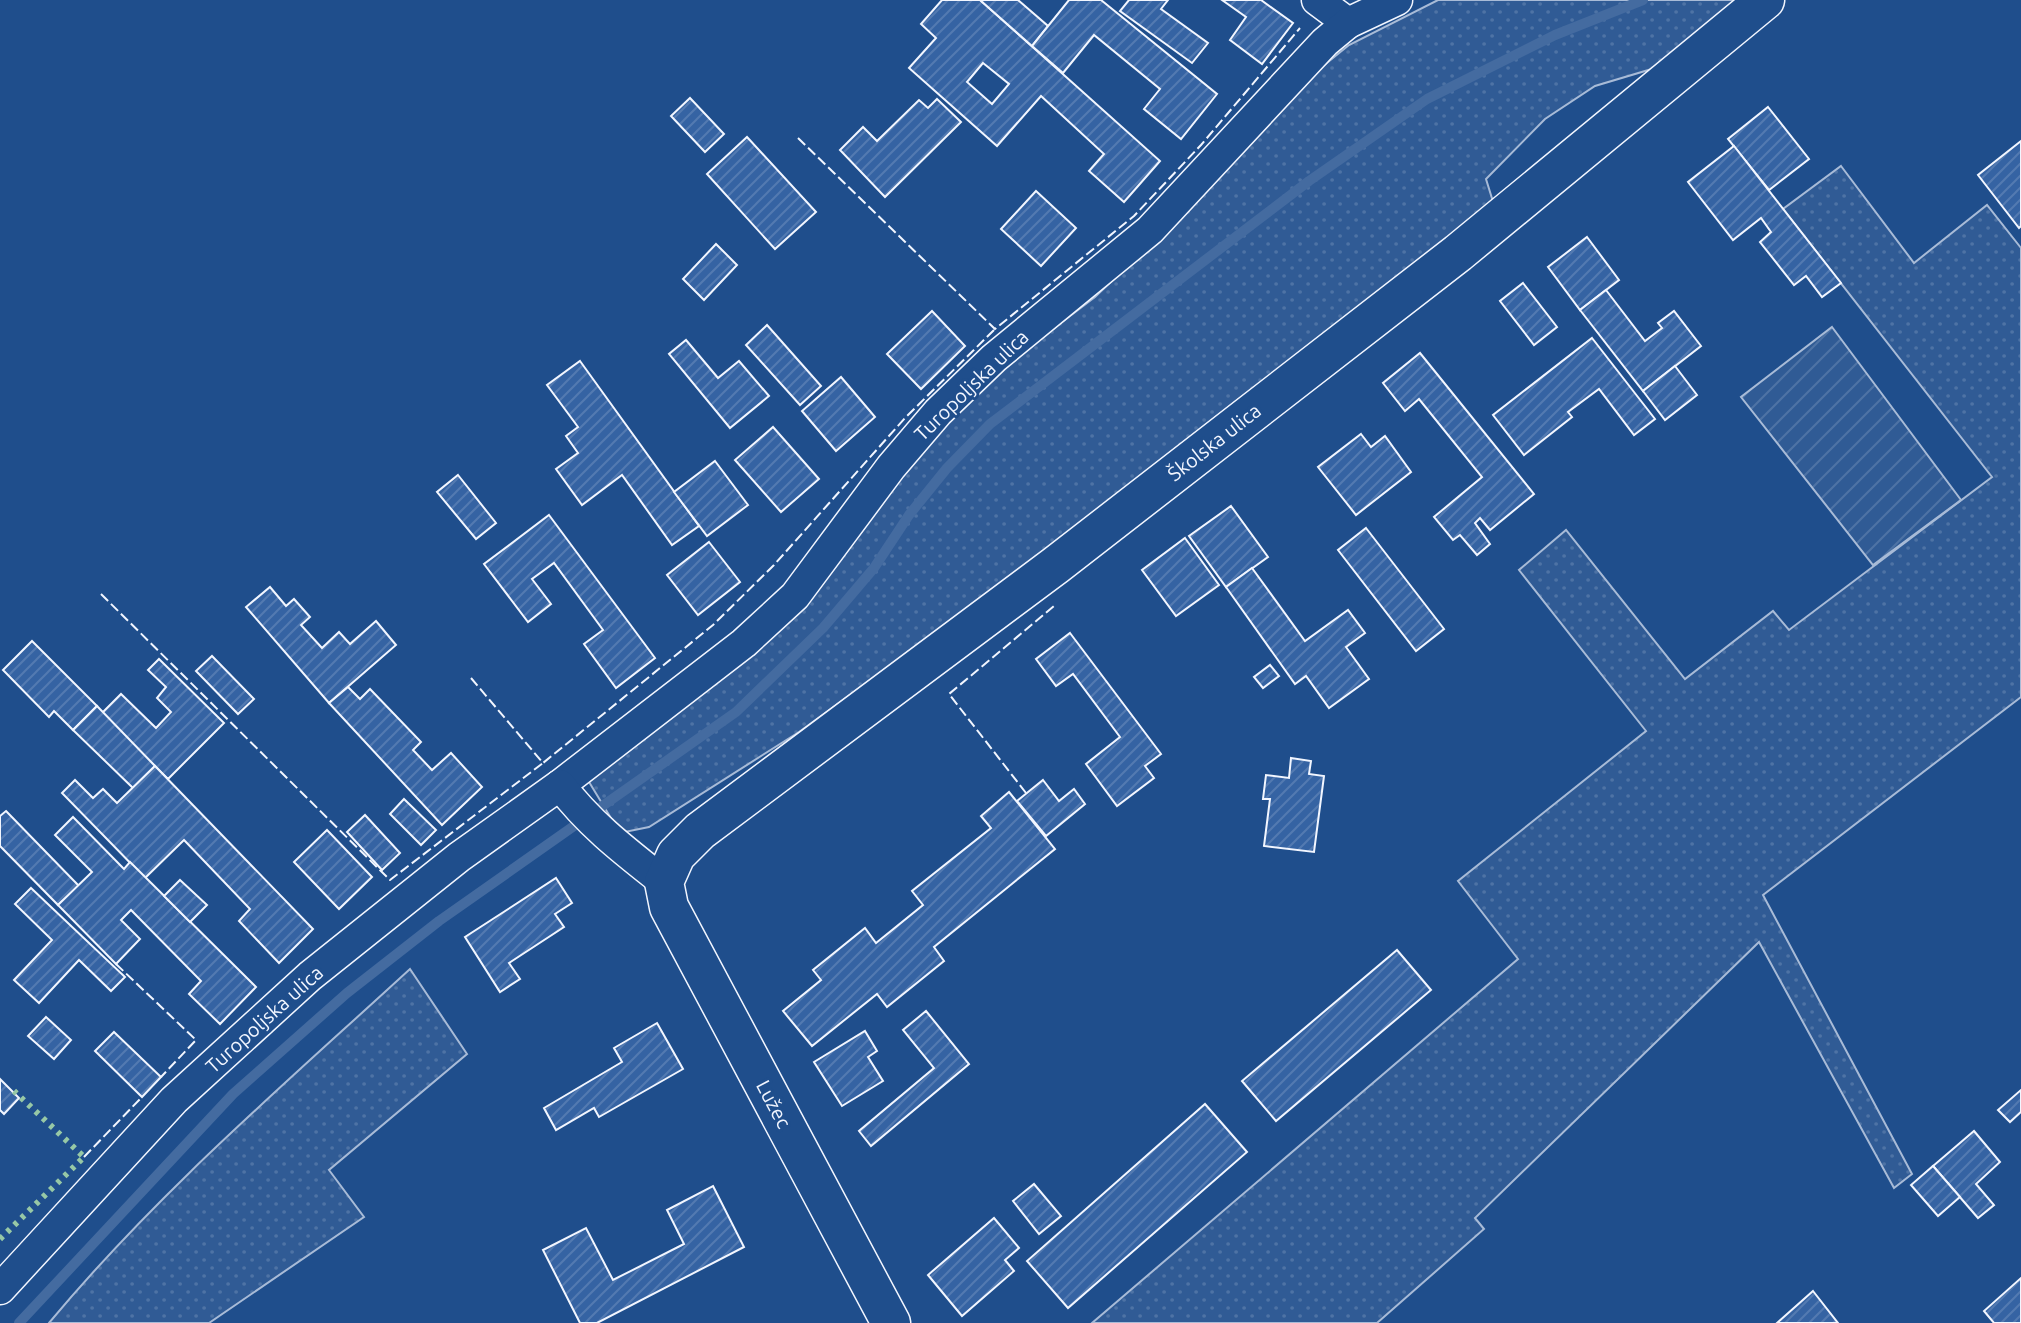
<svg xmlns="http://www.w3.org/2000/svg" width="2021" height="1323" font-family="Ubuntu,sans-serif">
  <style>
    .grass { fill: url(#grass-dots); stroke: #a8bbd7; stroke-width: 2 }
    .garden { fill: url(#garden-furrows); stroke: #a8bbd7; stroke-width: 2 }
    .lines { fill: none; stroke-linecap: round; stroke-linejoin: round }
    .stream { stroke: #446ba0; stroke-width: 10 }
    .building { fill: url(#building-hatch); stroke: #f2f6ff; stroke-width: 2; fill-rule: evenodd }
    .minor-casing { stroke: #f2f6ff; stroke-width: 33 }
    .tertiary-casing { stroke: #f2f6ff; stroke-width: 41 }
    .minor { stroke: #1f4e8c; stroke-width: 30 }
    .tertiary { stroke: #1f4e8c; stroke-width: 38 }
    .hedge { stroke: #97c8a6; stroke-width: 6; stroke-dasharray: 4 6; stroke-linecap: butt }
    .fence { stroke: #f2f6ff; stroke-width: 2; stroke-dasharray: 10 4; stroke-linecap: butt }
    .labels { text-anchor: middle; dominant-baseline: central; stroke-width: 6; stroke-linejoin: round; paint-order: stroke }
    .street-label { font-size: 20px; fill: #f2f6ff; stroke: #1f4e8c }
  </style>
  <defs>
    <pattern id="grass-dots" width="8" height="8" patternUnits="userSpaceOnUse" patternTransform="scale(2)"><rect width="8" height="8" fill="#305b95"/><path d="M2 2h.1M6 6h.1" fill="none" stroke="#4e73a5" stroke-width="1.8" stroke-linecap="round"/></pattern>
    <pattern id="garden-furrows" width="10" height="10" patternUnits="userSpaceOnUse" patternTransform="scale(2)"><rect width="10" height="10" fill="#305b95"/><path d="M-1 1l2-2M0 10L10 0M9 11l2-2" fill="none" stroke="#4e73a5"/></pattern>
    <pattern id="building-hatch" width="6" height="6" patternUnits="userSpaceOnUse" patternTransform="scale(2)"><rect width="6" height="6" fill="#3563a3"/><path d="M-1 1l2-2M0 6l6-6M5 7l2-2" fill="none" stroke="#537ab1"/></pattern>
  </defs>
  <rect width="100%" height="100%" fill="#1f4e8c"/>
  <g class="grass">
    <polygon points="1438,0 1742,0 1665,65 1595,86 1545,119 1486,179 1495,208 1236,401 985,597 799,732 649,827 620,833 586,777 897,479 963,402 1012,360 1095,297 1183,213 1296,88 1349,45"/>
    <polygon points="1841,166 1914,263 1987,205 2021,248 2021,697 1763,895 1912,1174 1894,1188 1759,942 1475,1218 1484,1229 1377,1323 1092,1323 1518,959 1458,881 1646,731 1519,570 1566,530 1685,679 1773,611 1789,630 1992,477 1783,209"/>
    <path d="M410 969 467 1054 329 1170 364 1217 209 1323H49C157 1193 286 1083 410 969Z"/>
  </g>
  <polygon class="garden" points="1832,327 1961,500 1873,565 1741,397"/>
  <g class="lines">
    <polyline class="stream" points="19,1323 233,1094 347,993 439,921 736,712 823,628 874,568 909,515 947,468 990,424 1309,181 1427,99 1555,35 1643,0"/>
  </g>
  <g class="building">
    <path d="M942 0H980L1160 161 1124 202 1089 171 1104 154 1041 96 997 146 909 68 936 38 921 24ZM983 63 1009 84 992 104 967 82Z"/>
    <polygon points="980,0 1018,0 1048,26 1032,46"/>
    <polygon points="1069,0 1101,0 1217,94 1181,139 1144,109 1160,89 1094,35 1063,73 1032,46"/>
    <polygon points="1129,0 1168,0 1161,9 1208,43 1192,63 1120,11"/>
    <polygon points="1222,0 1261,0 1293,23 1262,64 1230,40 1246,17"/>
    <polygon points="690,98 724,134 705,152 671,116"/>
    <polygon points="937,99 961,122 885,197 840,150 863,127 877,141 919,100 928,108"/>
    <polygon points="1768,107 1809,159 1769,190 1728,139"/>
    <polygon points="747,137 816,212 775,249 707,174"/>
    <polygon points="2021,141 2021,226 2019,228 1978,175"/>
    <polygon points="1734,146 1841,283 1822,297 1806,276 1794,285 1760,242 1771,232 1761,218 1733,240 1688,182"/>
    <polygon points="1036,191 1076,228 1041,266 1001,229"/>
    <polygon points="1587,237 1619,280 1580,310 1548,267"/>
    <polygon points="716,244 737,265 704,300 683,279"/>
    <polygon points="1523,283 1557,327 1534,345 1500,301"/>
    <polygon points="1606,290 1645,341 1662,328 1658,323 1674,311 1701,346 1643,391 1580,310"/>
    <polygon points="932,311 965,346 921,389 887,354"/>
    <polygon points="767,325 821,386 800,405 746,345"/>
    <polygon points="1592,338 1655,419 1634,435 1599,389 1568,412 1572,417 1524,455 1493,415"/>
    <polygon points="686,340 718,378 739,361 769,396 730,428 669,354"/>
    <polygon points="1420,353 1534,494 1490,530 1480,518 1475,523 1490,544 1477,555 1460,535 1453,540 1434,517 1482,477 1419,399 1405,411 1383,383"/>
    <polygon points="580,361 699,526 672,545 622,475 582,505 556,469 578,453 566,436 578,427 547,385"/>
    <polygon points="1675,366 1697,395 1665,420 1643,391"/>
    <polygon points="841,377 875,417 836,451 802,411"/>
    <polygon points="773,427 819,479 781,512 735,460"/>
    <polygon points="1361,434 1371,447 1385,436 1411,472 1356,515 1318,467"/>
    <polygon points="715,461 748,505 707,536 674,492"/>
    <polygon points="458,475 496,523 476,539 437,492"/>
    <polygon points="1231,506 1268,557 1226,587 1189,536"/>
    <polygon points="549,515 655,658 616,688 584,644 603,630 554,563 532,579 551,604 528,622 484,564"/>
    <polygon points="1366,528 1444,629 1416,651 1338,550"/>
    <polygon points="1185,538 1219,585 1176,616 1142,570"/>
    <polygon points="709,542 740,582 698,615 667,575"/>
    <polygon points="1252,568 1305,641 1348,610 1365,633 1346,647 1369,679 1329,708 1306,676 1295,684 1226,587"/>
    <polygon points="270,587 286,606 294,599 310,617 301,625 322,648 339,632 350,644 376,621 396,645 329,703 246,607"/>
    <polygon points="1070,633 1161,754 1145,766 1154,778 1117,806 1086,764 1120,737 1073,674 1056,686 1036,659"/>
    <polygon points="32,641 97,706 73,730 54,711 49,717 3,670"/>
    <polygon points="212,656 254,699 238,714 196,671"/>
    <polygon points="159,659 224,723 168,779 102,713 121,694 156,728 171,712 157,698 166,687 148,670"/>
    <polygon points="1270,665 1279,676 1263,688 1254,677"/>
    <polygon points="348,687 360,699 370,689 421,742 413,750 432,770 451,753 482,787 442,825 329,703"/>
    <polygon points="97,706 155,766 133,788 73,730"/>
    <polygon points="1291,758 1311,761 1309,774 1324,776 1314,852 1264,846 1270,799 1263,799 1266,775 1289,778"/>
    <polygon points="155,766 313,929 279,963 239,921 250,909 184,840 145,878 62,793 75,780 93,798 103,789 117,803"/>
    <polygon points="1043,780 1059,801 1074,789 1085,804 1046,836 1017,801"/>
    <polygon points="1009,792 1055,849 934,947 944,961 887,1007 877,994 812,1046 783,1011 821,980 813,970 865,928 876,943 923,905 912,891 991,828 981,816"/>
    <polygon points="404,799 436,830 421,845 390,814"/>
    <polygon points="6,811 79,886 58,905 0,846 0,816"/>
    <polygon points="365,815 400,853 382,870 347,832"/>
    <polygon points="73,817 124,869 130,862 256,987 220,1024 189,994 201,981 131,910 121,920 140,939 116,964 58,905 92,872 55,835"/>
    <polygon points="327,830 372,877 339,909 294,862"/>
    <polygon points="556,878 572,903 555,914 564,927 509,963 520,979 500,992 465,937"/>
    <polygon points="180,880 207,905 190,922 164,896"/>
    <polygon points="31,888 125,977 111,991 79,960 39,1003 14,980 52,940 15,904"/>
    <polygon points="1397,950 1431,990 1276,1121 1242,1081"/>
    <polygon points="926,1011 969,1064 871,1146 859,1131 934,1068 903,1030"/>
    <polygon points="46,1017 71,1040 54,1059 28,1036"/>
    <polygon points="657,1023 683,1069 599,1117 594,1108 556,1130 544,1108 622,1062 614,1048"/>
    <polygon points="865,1031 877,1051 868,1057 883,1081 842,1106 814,1062"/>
    <polygon points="114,1032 161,1077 142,1097 95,1051"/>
    <polygon points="0,1079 19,1098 4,1114 0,1110"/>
    <polygon points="2021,1090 2021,1112 2010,1122 1998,1110"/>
    <polygon points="1205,1104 1247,1152 1068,1308 1027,1261"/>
    <polygon points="1974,1131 2000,1162 1976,1184 1994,1205 1978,1218 1933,1166"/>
    <polygon points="1933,1166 1960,1197 1938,1216 1911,1185"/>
    <polygon points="1034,1184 1061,1216 1039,1234 1013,1201"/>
    <polygon points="713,1186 744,1247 597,1323 580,1323 543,1250 586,1228 613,1280 684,1244 667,1210"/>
    <polygon points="994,1218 1019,1248 1005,1260 1014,1271 962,1316 928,1275"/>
    <polygon points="2021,1278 2021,1323 1994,1323 1984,1311"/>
    <polygon points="1813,1291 1838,1323 1777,1323"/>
  </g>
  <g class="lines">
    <defs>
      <g id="minor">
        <polyline points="1317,0 1348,23"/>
        <polyline points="560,785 744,643 795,596 891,467 938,412 994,358 1150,230 1325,42 1348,23 1397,0"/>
        <path d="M0 1289 174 1100 310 976 459 857 560 785C589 824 626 852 664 882"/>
      </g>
      <polyline id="tertiary" points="891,1323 669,907 664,882 676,855 700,831 1056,565 1458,253 1765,0"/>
    </defs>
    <use href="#minor" class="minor-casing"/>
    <use href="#tertiary" class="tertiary-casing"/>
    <use href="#minor" class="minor"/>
    <use href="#tertiary" class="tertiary"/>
    <polyline class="hedge" points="0,1239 84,1157 14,1091"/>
    <g class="fence">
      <polyline points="798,138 995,329 1134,216 1201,145 1300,28"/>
      <polyline points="101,594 390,880 543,763"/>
      <polyline points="471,678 543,763 713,625 774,565 905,418 995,329"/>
      <polyline points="1026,793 949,694 1054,606"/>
      <polyline points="116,964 196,1040 161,1077"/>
      <polyline points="84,1157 142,1097"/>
    </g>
  </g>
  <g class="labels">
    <g class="street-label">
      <text transform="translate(971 385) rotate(-44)">Turopoljska ulica</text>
      <text transform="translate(1214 442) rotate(-38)">Školska ulica</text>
      <text transform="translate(264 1019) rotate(-42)">Turopoljska ulica</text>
      <text transform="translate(774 1104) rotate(62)">Lužec</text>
    </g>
  </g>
</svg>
